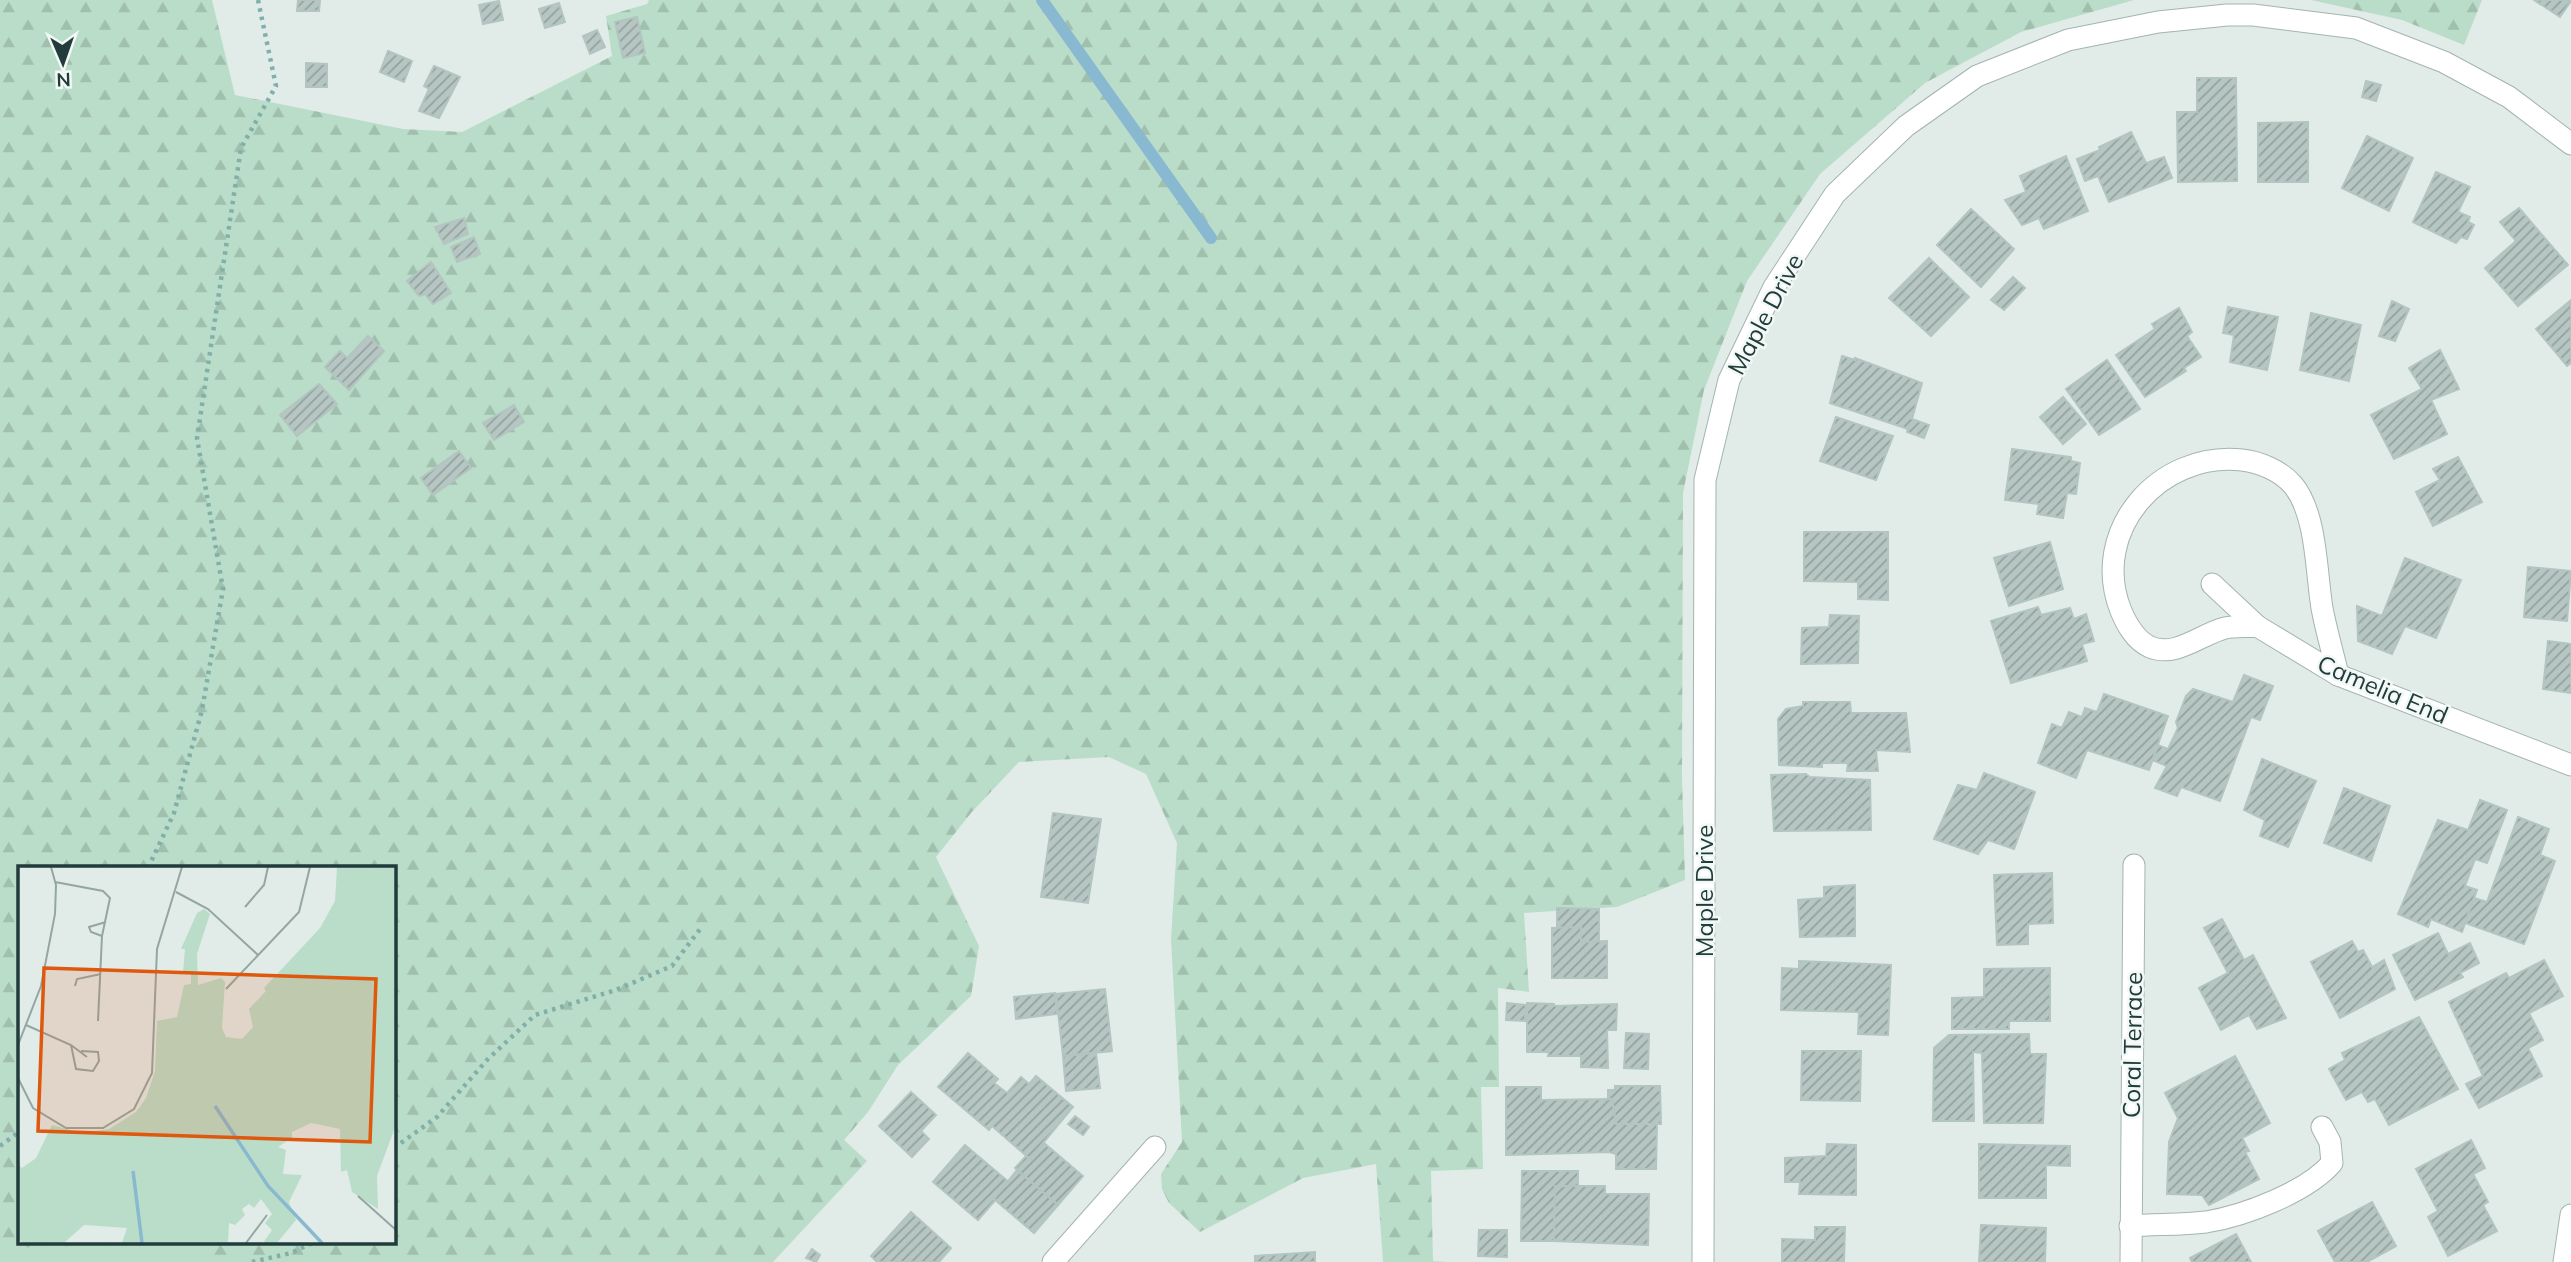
<svg xmlns="http://www.w3.org/2000/svg" width="2571" height="1262" font-family="Mulish,sans-serif">
  <style>
    .forest { fill: url(#forest-firs); fill-rule: evenodd }
    .park { fill: #baddc9 }
    .lines { fill: none; stroke-linecap: round; stroke-linejoin: round }
    .stream { stroke: #89b9d1; stroke-width: 12 }
    .building { fill: url(#building-hatch); stroke: #b3c5c1; stroke-width: 2 }
    .minor-casing { stroke: #a4b4b1; stroke-width: 23 }
    .path { stroke: #81afa9; stroke-width: 4.5; stroke-dasharray: 3.5 5; stroke-linecap: butt }
    .minor { stroke: #fff; stroke-width: 21 }
    .labels { text-anchor: middle; dominant-baseline: central; stroke-width: 5; stroke-linejoin: round; paint-order: stroke }
    .street-label { font-size: 24px; fill: #213c3a; stroke: #f1f8f6 }
    .inset-river { fill: none; stroke: #89b9d1; stroke-width: 3.5 }
    .inset-road { fill: none; stroke: #94a6a3; stroke-width: 2 }
    .view { fill: #de580e; fill-opacity: 0.15; stroke: #de580e; stroke-width: 3.5 }
    .inset-edge { fill: none; stroke: #213c3a; stroke-width: 3.5 }
  </style>
  <defs>
    <pattern id="forest-firs" width="22" height="20" patternUnits="userSpaceOnUse" patternTransform="scale(1.75)"><rect width="22" height="20" fill="#baddc9"/><path d="M5 1l3.5 6h-7zM16 11l3.5 6h-7z" fill="#a0bfad"/></pattern>
    <pattern id="building-hatch" width="6" height="6" patternUnits="userSpaceOnUse" patternTransform="scale(1.75)"><rect width="6" height="6" fill="#b6c6c2"/><path d="M-1 1l2-2M0 6l6-6M5 7l2-2" fill="none" stroke="#94a29f"/></pattern>
  </defs>
  <rect width="100%" height="100%" fill="#e1ece9"/>
  <g class="forest">
    <path d="M0 0H212L235 95 403 129 462 132 612 56 606 16 647 4 649 0H2134L2021 32 1925 83 1820 174 1747 281 1704 390 1683 493 1682 778 1685 880 1617 907 1524 913 1529 992 1498 988 1499 1087H1481L1483 1169 1431 1171 1433 1261 1448 1262H1383L1376 1164 1303 1178 1200 1232 1169 1203 1162 1189 1161 1174 1182 1142 1171 939 1177 843 1146 774 1109 757 1019 762 971 813 936 857 979 946 971 996 898 1065 868 1112 844 1140 867 1161 773 1262H0ZM19 868H394V1243H19Z"/>
    <polygon points="2311,0 2482,0 2464,45 2402,20"/>
  </g>
  <polygon class="park" points="199,1243 199,1262 0,1262 0,1248"/>
  <g class="lines">
    <polyline class="stream" points="1042,0 1211,238"/>
  </g>
  <g class="building">
    <polygon points="298,0 320,0 319,11 297,11"/>
    <polygon points="2534,0 2571,0 2571,1 2560,17"/>
    <polygon points="499,1 503,20 483,24 479,5"/>
    <polygon points="559,3 565,22 545,28 539,9"/>
    <polygon points="637,17 645,53 623,58 615,22"/>
    <polygon points="597,30 605,47 590,54 583,36"/>
    <polygon points="388,51 412,61 404,82 380,72"/>
    <polygon points="306,63 327,64 327,87 306,87"/>
    <polygon points="434,66 460,77 439,118 419,111 429,89 424,86"/>
    <polygon points="2197,78 2236,78 2237,181 2178,182 2177,112 2197,112"/>
    <polygon points="2366,81 2381,85 2376,101 2362,97"/>
    <polygon points="2308,122 2308,182 2258,182 2258,123"/>
    <polygon points="2131,132 2146,163 2164,157 2172,178 2109,202 2098,176 2085,181 2077,159 2100,150 2099,147"/>
    <polygon points="2367,136 2413,158 2389,211 2342,188"/>
    <polygon points="2066,156 2088,211 2044,229 2039,218 2022,225 2005,200 2026,192 2020,176"/>
    <polygon points="2436,172 2470,187 2458,212 2470,217 2468,222 2474,225 2467,239 2461,237 2456,243 2413,222"/>
    <polygon points="2519,208 2568,265 2518,306 2485,268 2516,241 2500,222"/>
    <polygon points="1971,209 2014,249 1981,287 1937,245"/>
    <polygon points="464,218 468,234 444,244 435,227"/>
    <polygon points="474,237 480,254 457,262 451,247"/>
    <polygon points="1929,258 1969,297 1931,336 1889,298"/>
    <polygon points="431,262 451,293 433,304 425,294 419,296 407,281"/>
    <polygon points="2013,277 2025,288 2004,310 1991,300"/>
    <polygon points="2571,300 2571,363 2567,366 2536,329"/>
    <polygon points="2392,301 2409,309 2395,341 2379,336"/>
    <polygon points="2228,307 2278,317 2267,370 2230,362 2234,335 2223,333"/>
    <polygon points="2179,308 2192,332 2187,336 2201,357 2184,368 2186,371 2145,397 2116,355 2155,329 2152,324"/>
    <polygon points="2311,313 2361,325 2349,381 2300,370"/>
    <polygon points="368,336 384,351 349,390 325,367 340,351 347,358"/>
    <polygon points="2440,350 2459,389 2431,400 2447,434 2394,459 2371,415 2422,389 2409,368"/>
    <polygon points="1842,356 1855,360 1855,358 1922,383 1912,419 1929,425 1924,438 1907,432 1908,429 1830,403"/>
    <polygon points="2107,360 2140,409 2099,435 2066,389"/>
    <polygon points="319,384 337,404 297,436 280,415"/>
    <polygon points="2063,397 2086,424 2063,444 2040,417"/>
    <polygon points="514,405 524,422 494,440 483,423"/>
    <polygon points="1836,417 1893,436 1876,480 1820,461"/>
    <polygon points="2012,449 2071,457 2071,461 2080,463 2076,494 2067,493 2063,518 2037,514 2039,504 2005,500"/>
    <polygon points="459,451 471,468 433,495 421,478"/>
    <polygon points="2458,457 2482,502 2433,526 2416,492 2440,480 2433,469"/>
    <polygon points="1804,532 1888,532 1888,600 1858,599 1858,582 1804,581"/>
    <polygon points="2050,542 2063,589 2009,606 1994,558"/>
    <polygon points="2405,558 2461,580 2436,638 2405,626 2392,654 2358,641 2357,606 2382,616"/>
    <polygon points="2528,567 2571,571 2567,621 2524,617"/>
    <polygon points="2038,607 2041,615 2070,608 2074,619 2086,614 2094,641 2082,644 2087,661 2011,683 1991,621"/>
    <polygon points="1830,615 1859,616 1858,663 1801,664 1802,628 1829,627"/>
    <polygon points="2548,641 2571,644 2571,693 2543,689"/>
    <polygon points="2244,675 2273,686 2260,720 2251,717 2220,801 2181,787 2177,796 2155,788 2167,766 2152,760 2158,745 2168,749 2178,728 2176,722 2186,696 2193,689 2233,702"/>
    <polygon points="2104,694 2168,716 2149,770 2087,750 2076,778 2038,763 2052,724 2062,728 2069,712 2082,717 2085,708 2097,712"/>
    <polygon points="1803,702 1850,702 1851,713 1906,713 1910,752 1876,750 1878,771 1847,771 1848,763 1822,763 1822,767 1779,765 1778,719 1786,709 1803,706"/>
    <polygon points="2262,759 2316,781 2288,847 2260,836 2265,820 2244,810"/>
    <polygon points="1984,773 2035,792 2014,849 1988,840 1978,854 1934,839 1958,785 1977,790"/>
    <polygon points="1806,774 1810,777 1870,780 1871,830 1774,831 1771,775"/>
    <polygon points="2344,788 2390,806 2371,861 2324,843"/>
    <polygon points="2480,800 2507,810 2487,863 2475,859 2465,886 2477,890 2462,932 2431,919 2428,927 2398,914 2438,820 2468,830"/>
    <polygon points="1053,813 1101,819 1088,903 1041,897"/>
    <polygon points="2518,817 2549,829 2540,855 2555,861 2524,944 2465,923 2474,898 2487,902"/>
    <polygon points="2052,873 2053,923 2028,924 2028,944 1997,945 1994,875"/>
    <polygon points="1855,885 1855,936 1800,937 1798,900 1824,898 1824,887"/>
    <polygon points="1557,908 1599,909 1599,942 1581,942 1581,927 1557,928"/>
    <polygon points="2222,919 2244,960 2253,955 2286,1018 2257,1029 2249,1015 2221,1030 2199,988 2228,973 2204,928"/>
    <polygon points="1581,927 1581,942 1607,941 1607,978 1552,978 1552,928"/>
    <polygon points="2438,933 2448,954 2470,943 2479,963 2460,973 2463,977 2415,1000 2393,955"/>
    <polygon points="2352,941 2358,952 2363,950 2372,967 2384,960 2395,989 2340,1018 2311,962"/>
    <polygon points="2544,960 2563,996 2529,1013 2543,1040 2528,1048 2542,1076 2479,1108 2466,1084 2483,1076 2449,1002 2506,973 2509,978"/>
    <polygon points="1799,961 1891,965 1888,1035 1858,1034 1859,1012 1781,1010 1782,968 1799,969"/>
    <polygon points="2050,968 2050,1021 2009,1021 2009,1029 1952,1029 1952,998 1984,997 1984,969"/>
    <polygon points="1105,989 1112,1051 1063,1056 1056,994"/>
    <polygon points="1055,993 1057,1014 1016,1019 1014,997"/>
    <polygon points="1507,1003 1526,1005 1525,1021 1506,1020"/>
    <polygon points="1527,1003 1554,1004 1554,1006 1617,1004 1616,1030 1607,1030 1608,1068 1581,1067 1581,1056 1548,1056 1549,1052 1527,1052"/>
    <polygon points="2419,1017 2458,1089 2389,1125 2375,1099 2368,1102 2362,1092 2346,1100 2329,1069 2345,1060 2342,1053"/>
    <polygon points="1626,1033 1649,1034 1648,1069 1624,1068"/>
    <polygon points="2029,1034 2030,1054 2046,1054 2043,1123 1984,1123 1982,1053 1973,1052 1974,1121 1933,1121 1934,1048 1949,1035"/>
    <polygon points="1802,1051 1861,1051 1860,1101 1801,1100"/>
    <polygon points="968,1053 998,1079 994,1083 1007,1093 1021,1077 1029,1084 1036,1076 1073,1107 1030,1159 992,1126 989,1130 938,1087"/>
    <polygon points="1096,1053 1100,1088 1066,1091 1063,1056"/>
    <polygon points="2235,1056 2270,1123 2242,1138 2249,1151 2245,1152 2259,1179 2209,1205 2202,1195 2167,1194 2169,1142 2178,1118 2165,1093"/>
    <polygon points="1615,1086 1660,1086 1661,1124 1616,1124 1612,1099 1608,1100 1608,1090 1615,1090"/>
    <polygon points="1506,1087 1541,1087 1541,1100 1612,1099 1616,1124 1657,1124 1656,1169 1616,1169 1616,1154 1609,1152 1506,1155"/>
    <polygon points="911,1092 936,1115 921,1131 929,1139 912,1157 879,1126"/>
    <polygon points="1075,1116 1089,1127 1083,1135 1068,1124"/>
    <polygon points="2471,1140 2485,1168 2473,1174 2488,1202 2483,1205 2497,1231 2448,1256 2428,1217 2438,1211 2416,1169"/>
    <polygon points="1044,1143 1083,1176 1058,1205 1015,1168 1026,1156 1030,1159"/>
    <polygon points="1827,1144 1856,1145 1856,1195 1799,1194 1800,1182 1785,1182 1785,1158 1826,1156"/>
    <polygon points="1979,1144 2070,1146 2070,1166 2046,1165 2046,1198 1979,1198"/>
    <polygon points="965,1145 1010,1183 978,1220 933,1182"/>
    <polygon points="1017,1170 1058,1205 1034,1233 994,1199"/>
    <polygon points="1522,1171 1578,1171 1578,1186 1555,1186 1554,1241 1521,1241"/>
    <polygon points="1555,1186 1605,1186 1605,1194 1649,1194 1648,1245 1554,1241"/>
    <polygon points="2372,1202 2396,1246 2367,1262 2335,1262 2318,1231"/>
    <polygon points="911,1212 951,1248 939,1262 877,1262 871,1256"/>
    <polygon points="1981,1225 2046,1228 2045,1262 1979,1262"/>
    <polygon points="1815,1227 1845,1227 1844,1262 1782,1262 1782,1239 1815,1240"/>
    <polygon points="1479,1230 1507,1230 1507,1257 1478,1256"/>
    <polygon points="2236,1234 2251,1262 2192,1262 2190,1258"/>
    <polygon points="812,1249 820,1255 816,1262 806,1258"/>
    <polygon points="1315,1252 1315,1262 1255,1262 1255,1256"/>
  </g>
  <g class="lines">
    <defs>
      <g id="minor">
        <polyline points="2212,584 2257,626 2338,675 2571,765"/>
        <path d="M2257 626C2247 627 2235 626 2225 628 2201 634 2176 658 2150 647 2135 640 2127 625 2121 611 2089 531 2159 451 2242 460 2260 462 2281 471 2293 485 2317 514 2316 572 2322 608 2326 630 2333 653 2338 675"/>
        <path d="M2130 1226C2155 1224 2181 1225 2206 1222 2244 1216 2307 1192 2332 1163L2330 1142 2322 1127"/>
        <polyline points="1053,1262 1155,1147"/>
        <polyline points="1703,1262 1705,480 1729,380 1774,287 1835,194 1906,126 1977,76 2068,40 2158,22 2227,15 2253,15 2356,28 2444,62 2509,97 2571,144"/>
        <polyline points="2131,1262 2134,865"/>
        <polyline points="2564,1262 2571,1215"/>
      </g>
    </defs>
    <use href="#minor" class="minor-casing"/>
    <g class="path">
      <polyline points="148,868 174,813 202,710 223,589 197,438 241,148 276,86 258,0"/>
      <polyline points="0,1146 19,1132"/>
      <polyline points="394,1148 437,1117 487,1060 535,1015 616,990 672,966 701,928"/>
      <polyline points="252,1262 291,1253 312,1243"/>
    </g>
    <use href="#minor" class="minor"/>
  </g>
  <g class="labels">
    <g class="street-label">
      <text transform="translate(1765 314) rotate(-62)">Maple Drive</text>
      <text transform="translate(2383 689) rotate(23)">Camelia End</text>
      <text transform="translate(1704 891) rotate(-90)">Maple Drive</text>
      <text transform="translate(2132 1045) rotate(-89)">Coral Terrace</text>
    </g>
  </g>
  <g transform="translate(18 866)">
    <rect width="378" height="378" fill="#e1ece9"/>
    <path d="M319 1H378V259L359 310 360 343 334 326 329 304 323 306 322 263 293 257 274 266V272L260 281 268 284 265 308 284 309 271 336 278 354 259 377H245L254 364 247 357 254 348 243 333 236 342 231 338 224 343 227 349 217 359 211 357 210 377H104L109 362 66 359 46 377H5L0 373V298L4 302 18 292 34 259 63 267 91 263 118 246 128 232 137 205 139 155 159 151 166 119 173 118V107L165 106 167 83H163L179 47 186 43 192 48 179 88 180 119 203 112 207 116 204 162 208 171 224 173 235 161 231 143 248 125 246 122 302 62 317 35Z" fill="#baddc9"/>
    <path d="M333 1H378V115H332Z" fill="#baddc9"/>
    <path class="inset-river" d="M197 240 250 320 304 377M115 305 124 377"/>
    <path class="inset-road" d="M37 16 85 25 92 32 84 70 80 155M158 26 190 43 240 89M227 41 246 19 250 1M84 70 73 66 71 61 88 56M57 120 59 113 83 108M208 123 281 46 292 1M8 159 53 179 69 191M0 179 23 120 37 48 38 19 33 1M53 179 58 203 75 205 81 195 80 186 63 185M0 212 15 242 48 262H85L116 243 134 207 139 83 164 1M340 330 378 364M228 377 249 349"/>
    <path class="view" d="M26 102 358 113 352 276 20 265Z"/>
    <rect width="378" height="378" class="inset-edge"/>
  </g>
  <g transform="translate(63 63) rotate(178)" stroke="#f1f8f6" stroke-width="5" paint-order="stroke">
  <path d="M0-5L12 26L0 18L-12 26Z" fill="#213c3a"/>
  <text y="-10" font-size="19" font-weight="bold" text-anchor="middle" fill="#213c3a">N</text>
  </g>
</svg>
